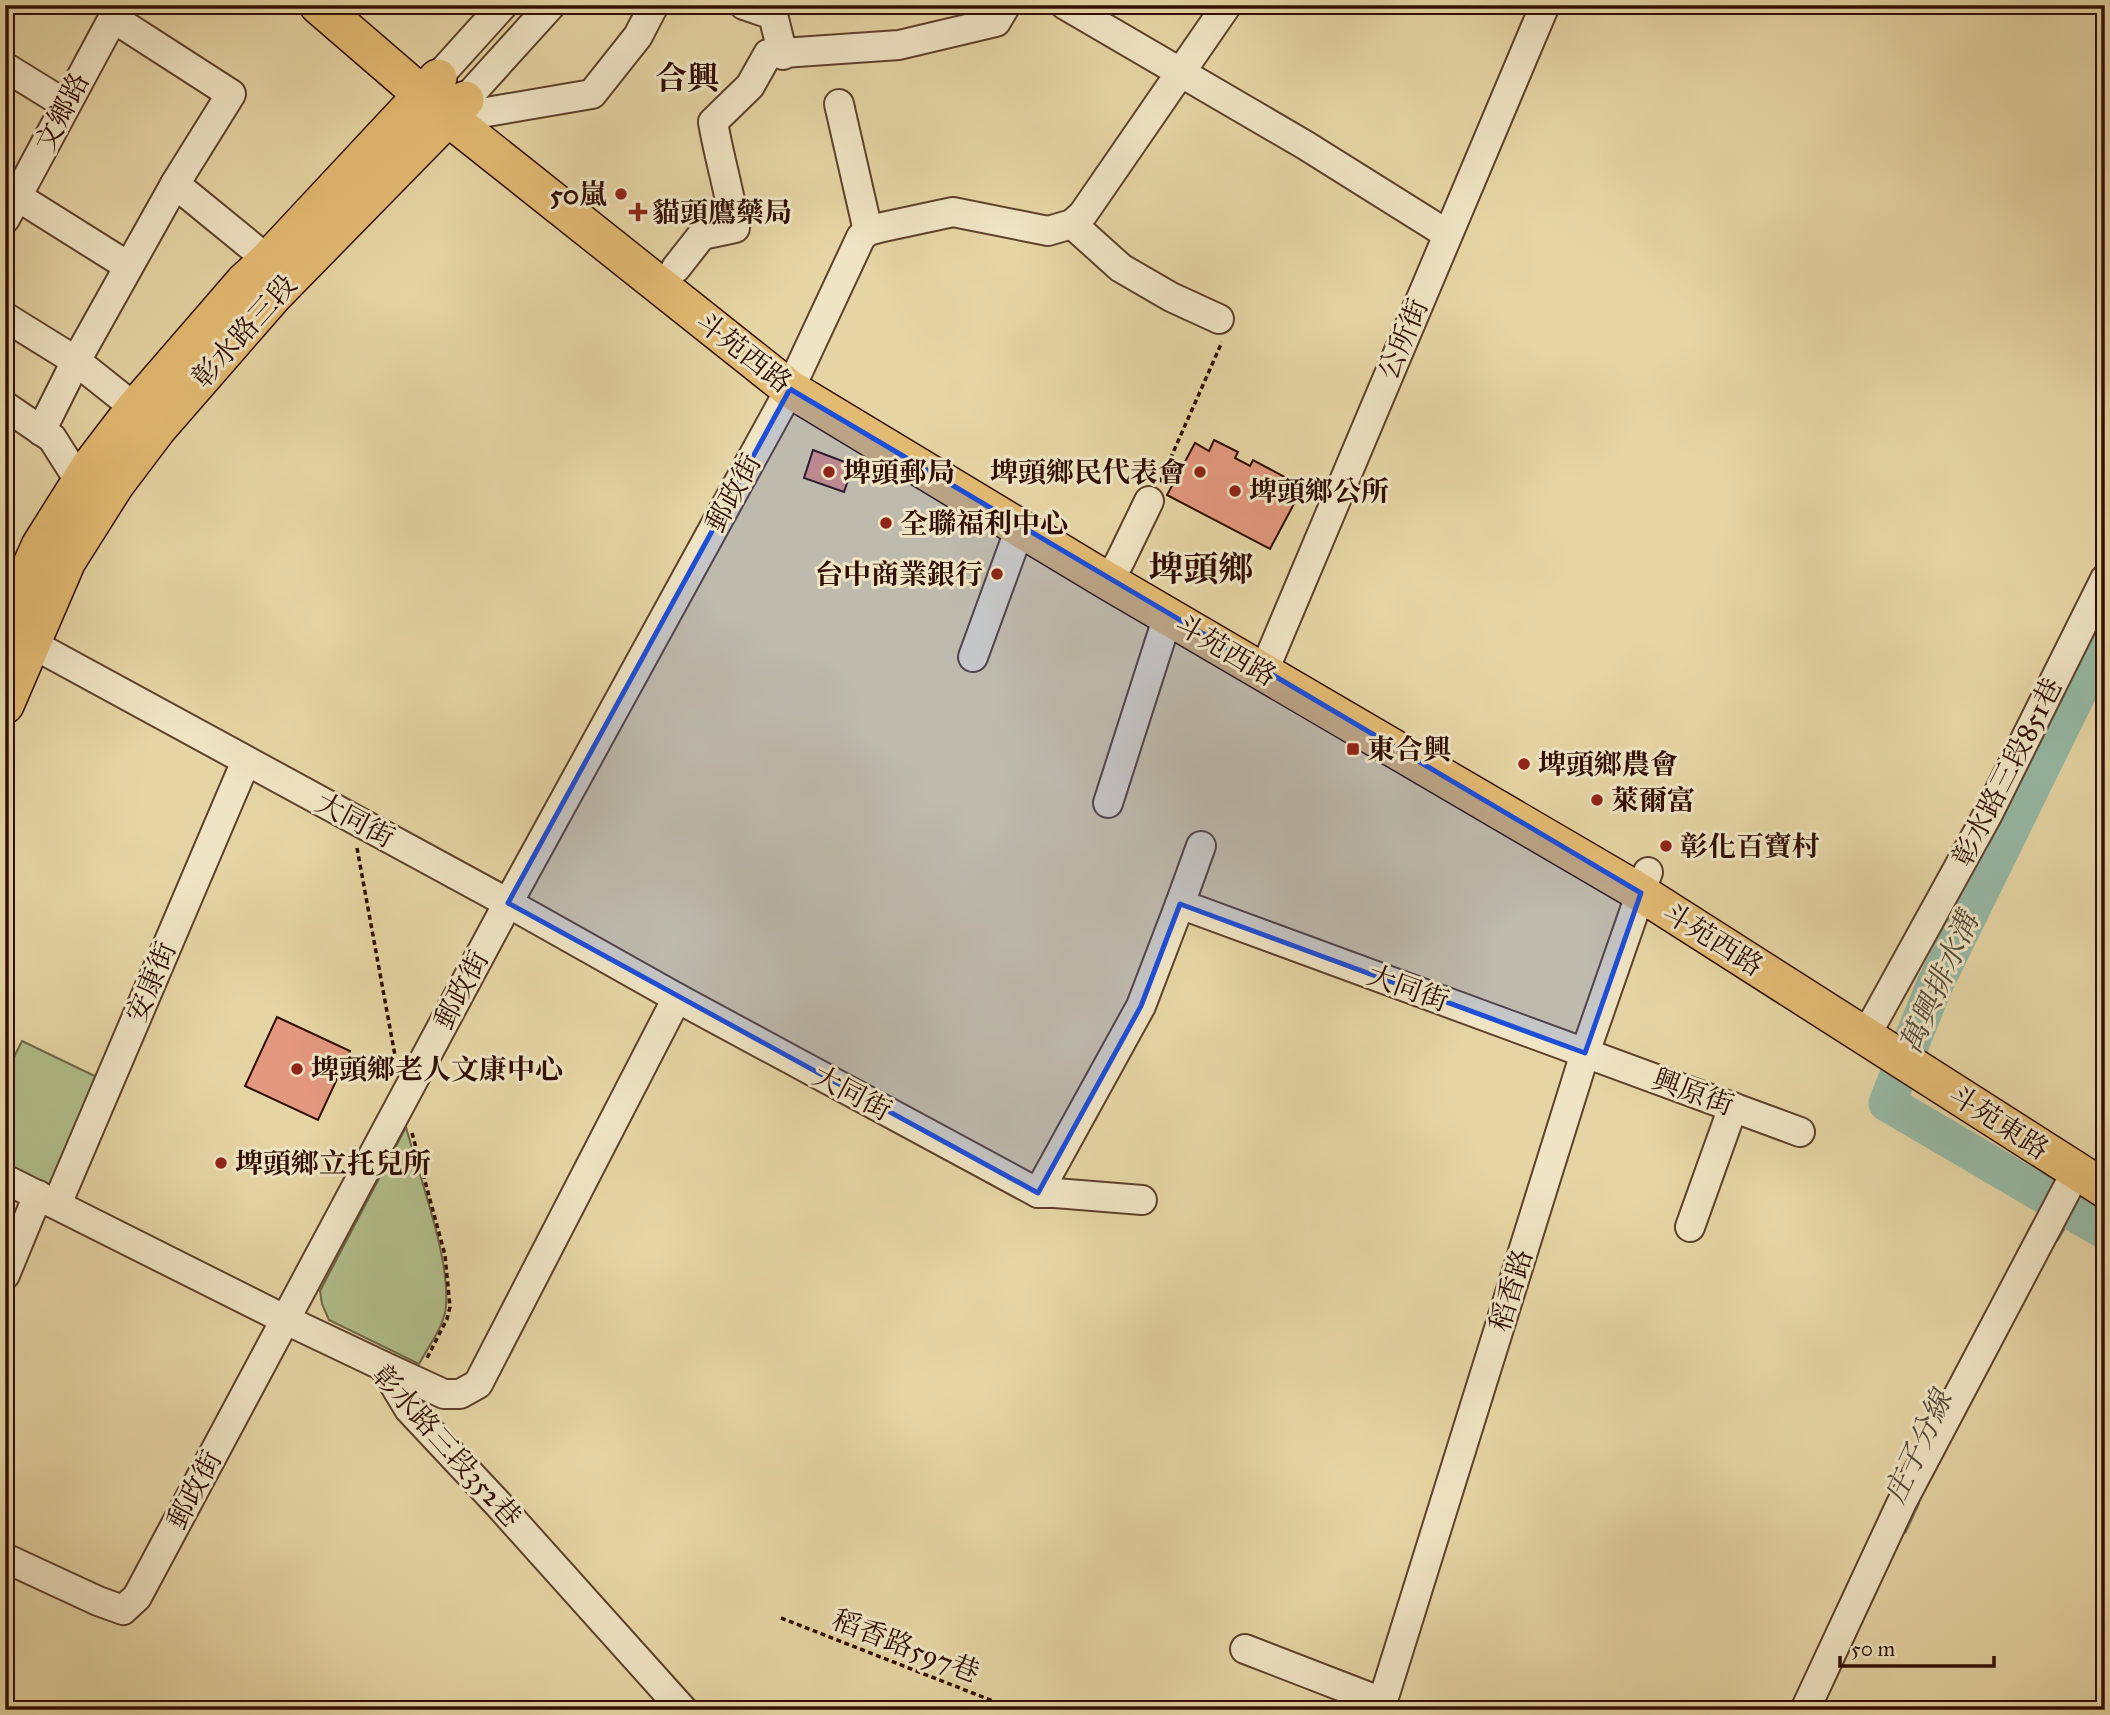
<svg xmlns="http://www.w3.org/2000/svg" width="2110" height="1715" font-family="'IM FELL Great Primer','Noto Serif TC',serif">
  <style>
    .green { fill: #b0be8a; stroke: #706647; stroke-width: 2 }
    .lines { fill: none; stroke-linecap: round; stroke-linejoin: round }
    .stream { stroke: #6d7565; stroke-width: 6 }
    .river { stroke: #96b9a5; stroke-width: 37 }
    .building { fill: #e3987f; stroke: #300f04; stroke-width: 2 }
    .minor-casing { stroke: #5e402c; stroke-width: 32 }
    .major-casing { stroke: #300f04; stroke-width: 40 }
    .path { stroke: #300f04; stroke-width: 3.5; stroke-dasharray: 5 3.5; stroke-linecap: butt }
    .minor { stroke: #efe4c4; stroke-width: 28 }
    .major { stroke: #e3ba72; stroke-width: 37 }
    .marked { fill: #1d4ed8; fill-opacity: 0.2; stroke: #1d4ed8; stroke-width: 5; stroke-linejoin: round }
    .poi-dot { fill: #8f2418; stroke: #efe4c4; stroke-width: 2.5 }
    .labels { text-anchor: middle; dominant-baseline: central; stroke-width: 6; stroke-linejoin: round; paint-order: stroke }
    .street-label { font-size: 28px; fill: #300f04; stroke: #efe4c4 }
    .poi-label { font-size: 28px; font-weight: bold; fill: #300f04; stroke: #efe4c4; text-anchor: start }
    .water-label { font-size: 30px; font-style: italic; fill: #544a3c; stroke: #efe4c4 }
    .quarter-label { font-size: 32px; font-weight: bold; fill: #300f04; stroke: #efe4c4 }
    .district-label { font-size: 35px; font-weight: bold; fill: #300f04; stroke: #efe4c4 }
  </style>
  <rect width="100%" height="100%" fill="#e6d5a4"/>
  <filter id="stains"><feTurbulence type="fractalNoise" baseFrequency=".00286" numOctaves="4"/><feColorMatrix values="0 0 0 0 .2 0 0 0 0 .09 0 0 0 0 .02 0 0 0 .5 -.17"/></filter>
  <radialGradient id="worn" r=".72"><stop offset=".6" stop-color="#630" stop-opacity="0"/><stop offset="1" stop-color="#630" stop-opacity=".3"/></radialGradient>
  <g class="green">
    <polygon points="22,1041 101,1079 49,1187 5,1166 5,1075"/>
    <path d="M406 1127C419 1176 450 1257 446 1306 445 1325 428 1347 419 1364L329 1320 322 1304 320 1291Z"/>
  </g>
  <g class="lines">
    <g class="stream">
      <polyline points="2056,1239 2072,1212"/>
      <polyline points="1904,1531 1917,1503"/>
    </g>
    <polyline class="river" points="2105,638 1935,984 1887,1103 2105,1231"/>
  </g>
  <g class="building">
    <polygon points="1214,440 1238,452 1235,458 1250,466 1253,460 1303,487 1270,549 1167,495 1195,443 1209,451"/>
    <polygon points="813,450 853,465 844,492 804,478"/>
    <polygon points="277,1017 350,1051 318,1120 245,1086"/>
  </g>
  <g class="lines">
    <defs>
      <g id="minor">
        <polyline points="744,5 773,15 783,55"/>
        <polyline points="1065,5 1305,145 1447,234"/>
        <polyline points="113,18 231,94 175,184 268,260"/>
        <polyline points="5,67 65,104"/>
        <polyline points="438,77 503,5"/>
        <polyline points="465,100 551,5"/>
        <polyline points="839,104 868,231"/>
        <polyline points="481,113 592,94 638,36 654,5"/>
        <polyline points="18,197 128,266"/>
        <polyline points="5,219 120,5"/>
        <polyline points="1072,224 1121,268 1171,297 1219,319"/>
        <path d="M676 268 702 235 735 228C730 192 719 158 713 122L750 86 768 54 899 45 996 22 1006 5"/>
        <polyline points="5,317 76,361 135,408"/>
        <polyline points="5,406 52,438 80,482"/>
        <polyline points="41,431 76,361 175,184"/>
        <polyline points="1106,580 1119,563 1149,501"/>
        <polyline points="14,634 508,903 677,998 1038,1193 1141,1006 1180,904 1800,1132"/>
        <polyline points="973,657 1020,528"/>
        <polyline points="1263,673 1545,5"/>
        <polyline points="1108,803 1168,616"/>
        <polyline points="1180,904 1201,846"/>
        <polyline points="1862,1034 1875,1019 1988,814 2105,579"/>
        <polyline points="5,1179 284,1319 383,1366 409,1409 499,1505 683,1710"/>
        <polyline points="1038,1193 1055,1193 1142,1200"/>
        <polyline points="57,1204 246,761"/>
        <polyline points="1690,1227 1733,1107"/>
        <polyline points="5,1275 38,1195"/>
        <polyline points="383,1366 444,1394 460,1394 478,1384 677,998"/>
        <polyline points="5,1558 98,1601 123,1610 137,1597 508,903 790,389 861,237 868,231 883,227 953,212 1048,231 1072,224 1083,214 1227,5"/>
        <polyline points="1245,1649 1382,1702"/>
        <polyline points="1380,1710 1585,1053 1648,872"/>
        <polyline points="1805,1710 1901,1504 2076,1172"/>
      </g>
      <g id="major">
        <polyline points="318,5 449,118 790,389 1106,580 1641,893 2105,1189"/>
        <polyline points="5,625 40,546 89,468 135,408 244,282 268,260 438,78"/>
        <polyline points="5,705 67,561 115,485 158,428 273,296 465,100"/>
      </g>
    </defs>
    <use href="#minor" class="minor-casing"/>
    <use href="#major" class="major-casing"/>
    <g class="path">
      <polyline points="1160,482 1222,342"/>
      <polyline points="357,848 396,1061"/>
      <polyline points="412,1133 445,1255 450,1307 447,1319 426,1360"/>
      <polyline points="781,1618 1016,1710"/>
    </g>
    <use href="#minor" class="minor"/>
    <use href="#major" class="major"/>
  </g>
  <path class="marked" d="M790 389 1641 893 1585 1053 1180 904 1141 1006 1038 1193 508 903Z"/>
  <g class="poi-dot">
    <circle cx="621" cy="194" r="7"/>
    <path d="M634.5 201.5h7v7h7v7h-7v7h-7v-7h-7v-7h7z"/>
    <circle cx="829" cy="472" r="7"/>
    <circle cx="1200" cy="472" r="7"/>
    <circle cx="1235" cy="491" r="7"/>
    <circle cx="886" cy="523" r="7"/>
    <circle cx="997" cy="574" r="7"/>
    <rect x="1346" y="742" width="14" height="14" rx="3.5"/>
    <circle cx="1524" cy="764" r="7"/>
    <circle cx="1597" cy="800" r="7"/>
    <circle cx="1666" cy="846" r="7"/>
    <circle cx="297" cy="1069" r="7"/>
    <circle cx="221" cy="1163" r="7"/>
  </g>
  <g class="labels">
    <g class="street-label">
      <text transform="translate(62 112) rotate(-63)">文鄉路</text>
      <text transform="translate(244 331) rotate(-48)">彰水路三段</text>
      <text transform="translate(1403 339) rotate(-67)">公所街</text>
      <text transform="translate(744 352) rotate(38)">斗苑西路</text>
      <text transform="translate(733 493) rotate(-61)">郵政街</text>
      <text transform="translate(1226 650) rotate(31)">斗苑西路</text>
      <text transform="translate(2007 772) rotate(-63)">彰水路三段851巷</text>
      <text transform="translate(355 820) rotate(28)">大同街</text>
      <text transform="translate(1713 939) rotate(32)">斗苑西路</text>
      <text transform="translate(151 982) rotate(-67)">安康街</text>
      <text transform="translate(1408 988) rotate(20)">大同街</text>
      <text transform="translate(461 990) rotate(-62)">郵政街</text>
      <text transform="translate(1693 1092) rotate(20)">興原街</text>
      <text transform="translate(852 1093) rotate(28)">大同街</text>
      <text transform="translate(1999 1122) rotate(33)">斗苑東路</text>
      <text transform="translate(1511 1290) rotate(-73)">稻香路</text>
      <text transform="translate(447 1446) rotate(48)">彰水路三段352巷</text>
      <text transform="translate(194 1490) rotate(-62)">郵政街</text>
      <text transform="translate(906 1646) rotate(21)">稻香路597巷</text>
    </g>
    <g class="poi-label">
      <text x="607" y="194" text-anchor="end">50嵐</text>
      <text x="652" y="212">貓頭鷹藥局</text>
      <text x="843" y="472">埤頭郵局</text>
      <text x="1186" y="472" text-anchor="end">埤頭鄉民代表會</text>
      <text x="1249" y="491">埤頭鄉公所</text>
      <text x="900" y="523">全聯福利中心</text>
      <text x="983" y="574" text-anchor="end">台中商業銀行</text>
      <text x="1367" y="749">東合興</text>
      <text x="1538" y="764">埤頭鄉農會</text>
      <text x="1611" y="800">萊爾富</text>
      <text x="1680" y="846">彰化百寶村</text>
      <text x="311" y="1069">埤頭鄉老人文康中心</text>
      <text x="235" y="1163">埤頭鄉立托兒所</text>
    </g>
    <g class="water-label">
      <text transform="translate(1939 983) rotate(-66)">萬興排水溝</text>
      <text transform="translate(1918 1447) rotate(-65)">庄子分線</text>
    </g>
    <g class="quarter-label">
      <text x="687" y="78">合興</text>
    </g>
    <g class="district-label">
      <text x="1201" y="569">埤頭鄉</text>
    </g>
  </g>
  <rect width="2110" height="1715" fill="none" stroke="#e6d5a4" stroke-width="28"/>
  <rect x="7" y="7" width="2096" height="1701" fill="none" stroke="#300f04" stroke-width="3.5"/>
  <rect x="14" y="14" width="2082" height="1687" fill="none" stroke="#300f04" stroke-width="2"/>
  <path d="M1840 1656v10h154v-10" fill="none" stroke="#300f04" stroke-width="3.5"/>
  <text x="1851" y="1656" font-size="21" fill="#300f04" stroke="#efe4c4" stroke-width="5" paint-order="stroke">50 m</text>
  <rect width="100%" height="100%" filter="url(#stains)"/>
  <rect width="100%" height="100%" fill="url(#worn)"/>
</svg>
